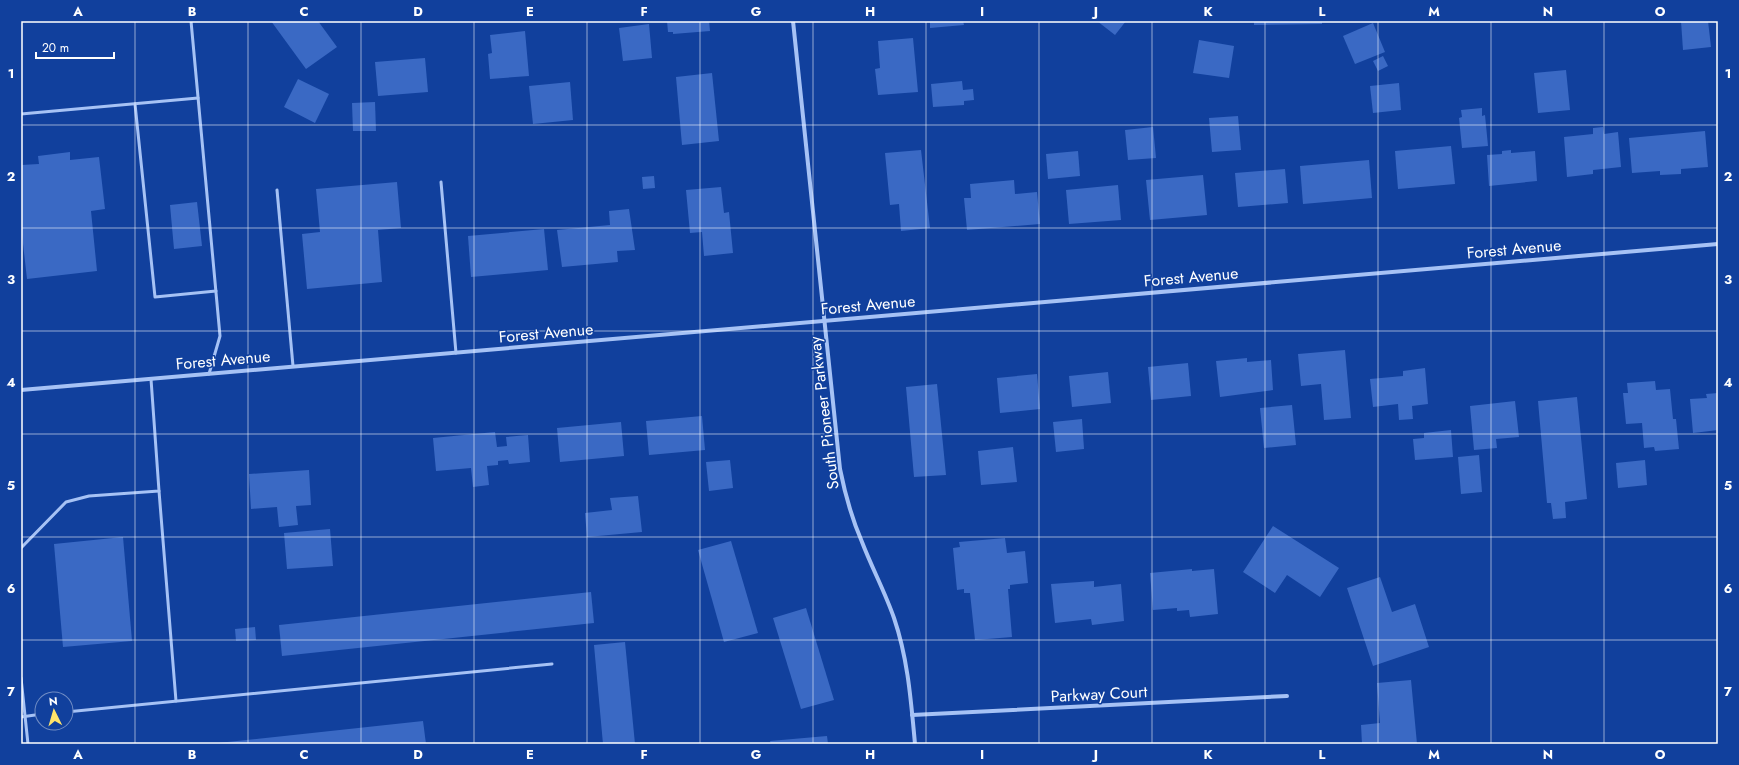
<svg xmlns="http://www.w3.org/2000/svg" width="1739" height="765" font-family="Jost,sans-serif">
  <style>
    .building { fill: #3a69c4 }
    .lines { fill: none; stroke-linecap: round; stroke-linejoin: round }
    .lane { stroke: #a6c2f5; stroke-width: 3 }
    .street { stroke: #a6c2f5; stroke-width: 4 }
    .grid { fill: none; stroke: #fff; stroke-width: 1; stroke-opacity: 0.55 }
    .labels { text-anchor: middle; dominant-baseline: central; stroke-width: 3; stroke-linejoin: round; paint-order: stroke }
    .street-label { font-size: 16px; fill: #fff; stroke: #11409d }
    .neatline { fill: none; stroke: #fff; stroke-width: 1.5 }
    .grid-label { font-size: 13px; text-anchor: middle; font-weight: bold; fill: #fff }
  </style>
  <rect width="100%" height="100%" fill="#11409d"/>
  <g class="building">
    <polygon points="271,21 318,21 337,47 306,69"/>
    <polygon points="667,21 709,21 710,31 673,34 673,32 668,32"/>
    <polygon points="930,21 963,21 964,25 930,28"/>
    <polygon points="1097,21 1126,21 1115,35"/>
    <polygon points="1254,21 1322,21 1322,24 1254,25"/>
    <polygon points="1681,21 1708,21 1711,47 1683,50"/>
    <polygon points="1373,23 1385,52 1355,64 1343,36"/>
    <polygon points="649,24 652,58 623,61 619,28"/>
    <polygon points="525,31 529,76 490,79 488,54 492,53 490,35"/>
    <polygon points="913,38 918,92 878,95 875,69 880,68 878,41"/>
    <polygon points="1199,40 1234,46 1229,78 1193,73"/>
    <polygon points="1383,56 1388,66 1378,71 1373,61"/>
    <polygon points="425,58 428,92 378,96 375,62"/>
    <polygon points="1566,70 1570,110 1538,113 1534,73"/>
    <polygon points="712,73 719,141 682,145 676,77"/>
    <polygon points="298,79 329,94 315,123 284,107"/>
    <polygon points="962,81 963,90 973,89 974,100 964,101 964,105 933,107 931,84"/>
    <polygon points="570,82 573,120 533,124 529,86"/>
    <polygon points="1399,83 1401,110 1373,113 1370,86"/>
    <polygon points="375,102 376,131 353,131 352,103"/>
    <polygon points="1482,108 1482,116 1485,115 1488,146 1462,148 1459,118 1462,117 1461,110"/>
    <polygon points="1238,116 1241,150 1212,152 1209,118"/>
    <polygon points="1153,127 1156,158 1128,160 1125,130"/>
    <polygon points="1603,127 1604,134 1618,132 1621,167 1593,170 1593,174 1567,177 1564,137 1593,134 1593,128"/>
    <polygon points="1705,131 1708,167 1681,169 1681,174 1660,175 1660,171 1632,173 1629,138"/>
    <polygon points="1451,146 1455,184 1398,189 1395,151"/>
    <polygon points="921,150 930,228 901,231 899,204 890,205 885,153"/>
    <polygon points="1511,150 1511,153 1535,151 1537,181 1489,186 1487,155 1502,154 1502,151"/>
    <polygon points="1078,151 1080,176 1048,179 1046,154"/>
    <polygon points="70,152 70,160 99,157 105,209 91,211 97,271 27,279 21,226 21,165 39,164 38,156"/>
    <polygon points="1369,160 1372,198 1303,204 1300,166"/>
    <polygon points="1285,169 1288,203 1238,207 1235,173"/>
    <polygon points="1203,175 1207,215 1150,220 1146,180"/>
    <polygon points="654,176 655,188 643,189 642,177"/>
    <polygon points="1014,180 1015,194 1037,192 1040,224 967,230 964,198 971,198 970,184"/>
    <polygon points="397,182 401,228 378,230 382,282 307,289 302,234 320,232 316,189"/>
    <polygon points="1118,185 1121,220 1069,224 1066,190"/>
    <polygon points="721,187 724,213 729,212 733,253 704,256 702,232 690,233 686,190"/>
    <polygon points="197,202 202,246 174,249 170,205"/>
    <polygon points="629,209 635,250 617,251 618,262 562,267 557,230 610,225 609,211"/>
    <polygon points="544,229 548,270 471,277 468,236"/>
    <polygon points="1345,350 1351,418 1324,420 1321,384 1301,386 1298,354"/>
    <polygon points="1247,358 1247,362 1271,360 1273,390 1220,397 1216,361"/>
    <polygon points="1188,363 1191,396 1151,400 1148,367"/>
    <polygon points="1425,368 1428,404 1412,406 1413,419 1399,420 1398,404 1373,407 1370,379 1403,376 1403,371"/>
    <polygon points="1108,372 1111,403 1072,407 1069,376"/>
    <polygon points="1037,374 1040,409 1000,413 997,378"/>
    <polygon points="1655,381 1656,390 1670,389 1673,419 1676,419 1679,449 1655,451 1654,447 1644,448 1642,423 1626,424 1623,393 1628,393 1627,383"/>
    <polygon points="937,384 946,475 914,477 906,387"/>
    <polygon points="1718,393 1718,430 1693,433 1690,399 1707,398 1706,394"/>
    <polygon points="1577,397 1587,499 1565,502 1566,518 1553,519 1551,503 1547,503 1538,401"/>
    <polygon points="1515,401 1519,437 1496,439 1497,448 1474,450 1470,406"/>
    <polygon points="1292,405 1296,445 1264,448 1260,408"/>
    <polygon points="702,416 705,450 649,455 646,421"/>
    <polygon points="1082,419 1084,449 1056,452 1053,422"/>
    <polygon points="621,422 624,456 560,462 557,428"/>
    <polygon points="1451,430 1453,457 1415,460 1413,439 1424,438 1424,433"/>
    <polygon points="495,432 497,447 507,446 506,437 528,435 530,462 509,464 508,460 498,461 498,465 487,466 489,485 473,487 471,468 436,471 433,438"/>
    <polygon points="1013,447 1017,482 981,485 978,451"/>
    <polygon points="1479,455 1482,492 1461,494 1458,457"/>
    <polygon points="730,460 733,488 709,491 706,462"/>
    <polygon points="1645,460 1647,485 1618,488 1616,463"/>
    <polygon points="309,470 311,505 296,506 298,525 279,527 277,507 251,509 249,474"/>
    <polygon points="638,496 642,532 587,537 585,513 612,510 610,498"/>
    <polygon points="1273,526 1339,568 1320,597 1287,575 1275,593 1243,572"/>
    <polygon points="330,529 333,566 287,569 284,533"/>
    <polygon points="123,537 132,641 63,647 54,544"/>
    <polygon points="1005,538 1007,553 1025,551 1028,583 1010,585 1010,589 1008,589 1012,637 975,640 970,593 964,593 964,589 957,590 953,548 960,547 959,542"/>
    <polygon points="731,541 758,633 724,642 698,550"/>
    <polygon points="1192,569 1192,571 1214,569 1218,614 1190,617 1189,610 1177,611 1177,608 1153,610 1150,573"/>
    <polygon points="1380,577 1392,612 1415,604 1429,647 1373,666 1347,588"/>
    <polygon points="1094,581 1094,587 1121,584 1124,621 1092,625 1091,619 1055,623 1051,584"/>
    <polygon points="591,592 594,623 282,656 279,625"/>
    <polygon points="806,608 834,700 801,709 773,618"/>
    <polygon points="255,627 256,640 236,641 235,629"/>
    <polygon points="625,642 635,744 603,744 594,645"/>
    <polygon points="1411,680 1417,744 1362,744 1361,725 1380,723 1377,683"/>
    <polygon points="423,721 426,744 218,744 218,743"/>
    <polygon points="827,736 828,744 771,744 770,741"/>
  </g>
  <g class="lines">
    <g class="lane">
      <polyline points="191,21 220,336 209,374"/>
      <polyline points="135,104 155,297 216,291"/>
      <polyline points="21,114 198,98"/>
      <polyline points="441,182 456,353"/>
      <polyline points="277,190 293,366"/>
      <polyline points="159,491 176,701"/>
      <polyline points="21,548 66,502 89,496 159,491 151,379"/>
      <polyline points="21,678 28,744"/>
      <polyline points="66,712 552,664"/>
      <polyline points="21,717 42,714"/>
    </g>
    <g class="street">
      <path d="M793 21 840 469C845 494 852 519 862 542 872 568 885 592 894 618 908 659 911 701 915 744"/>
      <polyline points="21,390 1718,244"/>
      <polyline points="912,715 1287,696"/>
    </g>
  </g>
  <path class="grid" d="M135 21V744M248 21V744M361 21V744M474 21V744M587 21V744M700 21V744M813 21V744M926 21V744M1039 21V744M1152 21V744M1265 21V744M1378 21V744M1491 21V744M1604 21V744M21 125H1718M21 228H1718M21 331H1718M21 434H1718M21 537H1718M21 640H1718"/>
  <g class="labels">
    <g class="street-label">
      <text transform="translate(1514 249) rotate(-5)">Forest Avenue</text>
      <text transform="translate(1191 277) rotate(-5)">Forest Avenue</text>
      <text transform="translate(868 305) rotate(-5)">Forest Avenue</text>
      <text transform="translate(546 333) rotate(-5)">Forest Avenue</text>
      <text transform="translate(223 360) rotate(-5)">Forest Avenue</text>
      <text transform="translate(824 413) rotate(-97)">South Pioneer Parkway</text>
      <text transform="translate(1099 694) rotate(-3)">Parkway Court</text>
    </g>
  </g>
  <rect width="1739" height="765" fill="none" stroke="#11409d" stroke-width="44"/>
  <g transform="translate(54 711) rotate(355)"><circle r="19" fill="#11409d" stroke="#708cc4"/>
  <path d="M0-3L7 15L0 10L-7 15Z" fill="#ffe36a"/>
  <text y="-6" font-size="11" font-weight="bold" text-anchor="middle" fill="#ffffff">N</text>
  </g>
  <path d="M36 52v6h78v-6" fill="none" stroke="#ffffff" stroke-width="2"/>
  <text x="42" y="52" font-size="12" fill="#ffffff" stroke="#11409d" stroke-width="3" paint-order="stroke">20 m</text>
  <rect x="22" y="22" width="1695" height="721" class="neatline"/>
  <g class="grid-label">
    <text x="78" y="16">A</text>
    <text x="192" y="16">B</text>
    <text x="304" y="16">C</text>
    <text x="418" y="16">D</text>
    <text x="530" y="16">E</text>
    <text x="644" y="16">F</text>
    <text x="756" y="16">G</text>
    <text x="870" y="16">H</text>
    <text x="982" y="16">I</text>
    <text x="1096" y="16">J</text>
    <text x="1208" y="16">K</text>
    <text x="1322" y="16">L</text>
    <text x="1434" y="16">M</text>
    <text x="1548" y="16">N</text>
    <text x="1660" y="16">O</text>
    <text x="11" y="78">1</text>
    <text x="1728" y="78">1</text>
    <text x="11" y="181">2</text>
    <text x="1728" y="181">2</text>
    <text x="11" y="284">3</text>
    <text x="1728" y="284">3</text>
    <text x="11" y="387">4</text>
    <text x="1728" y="387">4</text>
    <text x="11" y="490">5</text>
    <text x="1728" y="490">5</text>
    <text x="11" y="593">6</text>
    <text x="1728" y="593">6</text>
    <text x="11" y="696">7</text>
    <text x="1728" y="696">7</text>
    <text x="78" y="759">A</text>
    <text x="192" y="759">B</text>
    <text x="304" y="759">C</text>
    <text x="418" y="759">D</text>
    <text x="530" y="759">E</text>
    <text x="644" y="759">F</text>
    <text x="756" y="759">G</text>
    <text x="870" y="759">H</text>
    <text x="982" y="759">I</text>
    <text x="1096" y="759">J</text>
    <text x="1208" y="759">K</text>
    <text x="1322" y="759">L</text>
    <text x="1434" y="759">M</text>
    <text x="1548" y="759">N</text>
    <text x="1660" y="759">O</text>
  </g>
</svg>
